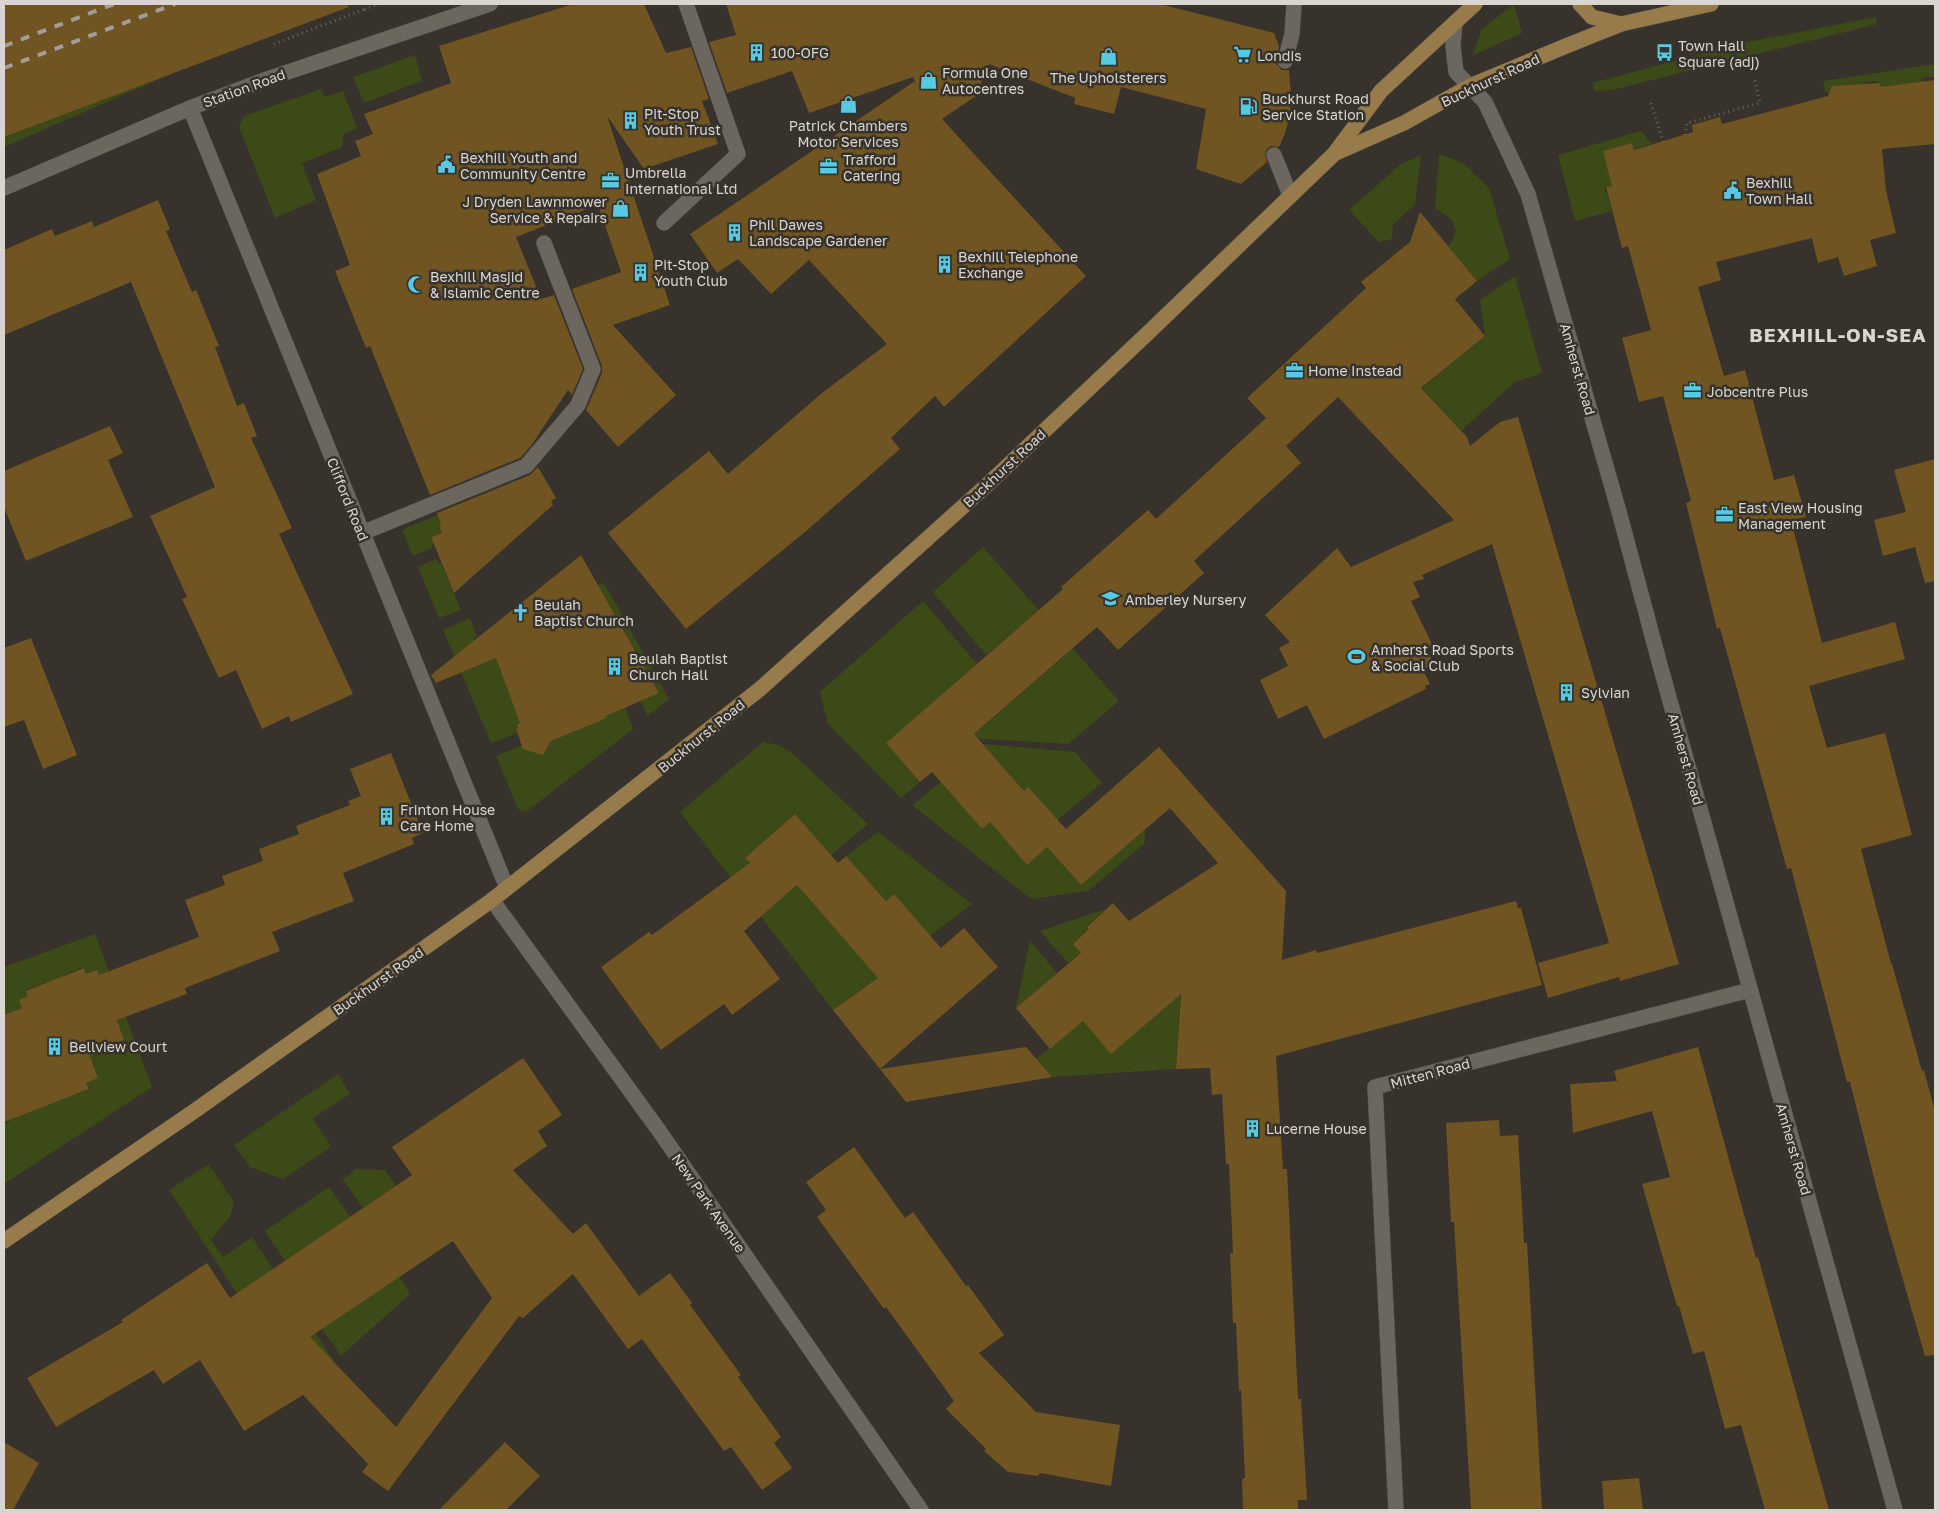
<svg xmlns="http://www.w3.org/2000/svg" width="1939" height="1514" font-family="'Golos Text',sans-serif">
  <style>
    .green { fill: #3c4a17 }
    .building { fill: #705421; fill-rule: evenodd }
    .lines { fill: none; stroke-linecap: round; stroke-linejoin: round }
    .lane-casing { stroke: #524f48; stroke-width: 16 }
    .street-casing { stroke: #524f48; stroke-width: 16 }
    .secondary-casing { stroke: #524f48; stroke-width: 16 }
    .primary-casing { stroke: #524f48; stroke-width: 16 }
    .path { stroke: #69655f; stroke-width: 3; stroke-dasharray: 1 4; stroke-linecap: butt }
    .lane { stroke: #6b665e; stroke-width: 15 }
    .street { stroke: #6b665e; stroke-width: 15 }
    .secondary { stroke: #6b665e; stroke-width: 15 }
    .primary { stroke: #977b4b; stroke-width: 15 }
    .rail { stroke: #a19d98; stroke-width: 4; stroke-dasharray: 9 9; stroke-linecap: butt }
    .labels { text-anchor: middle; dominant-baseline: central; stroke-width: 5; stroke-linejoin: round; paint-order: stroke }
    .poi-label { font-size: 14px; fill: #d9d6d1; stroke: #37322b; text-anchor: start }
    .street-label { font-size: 14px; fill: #d9d6d1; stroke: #37322b }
    .district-label { font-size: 19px; font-weight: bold; letter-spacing: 1px; fill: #d9d6d1; stroke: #37322b }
  </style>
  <rect width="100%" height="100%" fill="#37322b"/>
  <g class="green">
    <polygon points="1514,4 1522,33 1472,56 1482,29"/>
    <polygon points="1876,17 1877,24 1612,90 1594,91 1592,83 1738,44"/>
    <polygon points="415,55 422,81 364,103 353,77"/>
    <polygon points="1935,64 1935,77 1924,77 1920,83 1881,87 1877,81 1865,82 1862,88 1843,86 1832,86 1830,92 1825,93 1823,81"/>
    <polygon points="180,70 4,147 4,137"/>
    <polygon points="321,89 325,97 343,91 357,128 344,134 342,147 302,163 316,200 275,218 239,127 244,116"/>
    <polygon points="1641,131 1652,144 1634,149 1632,143 1612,186 1605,188 1612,211 1575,221 1558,155"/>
    <polygon points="1439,154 1463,163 1489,188 1510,259 1477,281 1449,247 1456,231 1451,219 1435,208"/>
    <polygon points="1421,155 1415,204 1393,225 1392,239 1379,242 1349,210 1401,164"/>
    <polygon points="1515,276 1542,373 1515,382 1461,431 1422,388 1485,336 1480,300"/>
    <polygon points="498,489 503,499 439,525 442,533 431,537 434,544 431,546 432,548 413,556 402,530"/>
    <polygon points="983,547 1119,701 1068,744 970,738 1070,651 1036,613 986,655 933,592"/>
    <polygon points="436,559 438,564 441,563 461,610 439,618 418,567"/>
    <polygon points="604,583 669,699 648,716 640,701 659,693 607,600 572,595"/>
    <polygon points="923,601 977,664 886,743 920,782 901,798 828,724 820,692"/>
    <polygon points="470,618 477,636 474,637 475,641 497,654 502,667 499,668 501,672 504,672 520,723 517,724 517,733 491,743 443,630"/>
    <polygon points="625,707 633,729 526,812 518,809 496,756 522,745 560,737 595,723 606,715"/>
    <polygon points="763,742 779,745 793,754 868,824 831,855 795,814 745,858 781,899 797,885 844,939 887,975 858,992 833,1010 680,812"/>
    <polygon points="983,744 1075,752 1102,783 1057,820 1029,788 1024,791"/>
    <polygon points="941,782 982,829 990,822 1027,864 1047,847 1081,885 1146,829 1144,844 1088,891 1031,899 912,805"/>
    <polygon points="878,832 972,904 930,936 886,901 846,856"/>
    <polygon points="1106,909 1087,926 1089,929 1073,944 1081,953 1068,963 1040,931"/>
    <polygon points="95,934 152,1087 4,1184 4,1123 12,1120 9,1112 68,1097 89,1090 86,1083 98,1077 89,1053 124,1039 97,970 86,974 83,967 64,975 66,982 45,983 26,990 28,996 22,1008 4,1015 4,967"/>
    <polygon points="1030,941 1057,973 1016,1008"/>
    <polygon points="1183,955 1176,1069 1052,1077 1036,1059 1083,1021 1111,1053"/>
    <polygon points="338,1074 350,1094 313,1118 331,1147 283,1179 250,1167 234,1145"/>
    <polygon points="209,1164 234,1202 230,1216 211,1240 223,1257 252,1237 334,1361 299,1388 169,1190"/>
    <polygon points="356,1169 385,1170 396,1186 363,1208 343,1179"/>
    <polygon points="329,1187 350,1217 285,1261 265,1231"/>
    <polygon points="399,1276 410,1294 341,1356 322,1329"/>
  </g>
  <g class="building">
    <polygon points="4,4 348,4 349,7 4,137"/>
    <polygon points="573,4 644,4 666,53 691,47 709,99 702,101 718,144 644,169 607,116 670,305 613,325 676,395 618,447 586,410 602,373 602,366 572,289 621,272 598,205 516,237 541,299 554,295 583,369 572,395 568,390 531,446 520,458 430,495 370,346 366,348 335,271 350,265 317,174 361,156 355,141 373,134 364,114 451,83 439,46"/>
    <polygon points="726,4 1160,4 1274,33 1279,46 1276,64 1282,70 1289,70 1291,95 1290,116 1284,136 1279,147 1271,146 1267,149 1265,154 1267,162 1241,184 1196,169 1206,109 1121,87 1114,114 1074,104 1075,98 989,64 976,96 942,119 1086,276 944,407 935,396 891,438 900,449 805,532 686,629 608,533 709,451 728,474 822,393 887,344 809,260 771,294 738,259 717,273 690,234 915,81 913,77 809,113 792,71 727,93 709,42 736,35"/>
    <polygon points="1935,80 1935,144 1882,149 1886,190 1896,233 1870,240 1877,266 1844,276 1838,257 1818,263 1812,238 1716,262 1721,280 1698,287 1724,376 1745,370 1774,480 1794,475 1806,517 1791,520 1822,643 1895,622 1905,659 1809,686 1827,748 1885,733 1912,835 1861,849 1891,964 1892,964 1922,1071 1924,1070 1935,1112 1935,1355 1925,1356 1877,1190 1850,1082 1847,1082 1791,868 1787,869 1720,628 1717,629 1686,503 1691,501 1663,396 1639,402 1622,338 1651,330 1628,246 1622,248 1606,187 1612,186 1603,151 1632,143 1634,150 1693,132 1692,125 1720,117 1722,124 1828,96 1832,86 1879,83 1881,87"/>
    <polygon points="158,200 170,229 166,231 192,292 196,290 219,346 215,347 237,406 244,403 257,436 251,438 292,528 279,534 353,694 291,722 289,716 262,729 236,670 219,678 182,599 187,597 150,516 215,487 131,282 4,335 4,250 52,229 55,236 92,221 94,227"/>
    <polygon points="1420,212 1477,281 1455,299 1485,336 1421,388 1467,437 1470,446 1500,422 1518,417 1679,964 1620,981 1619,977 1548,998 1538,963 1609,943 1492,544 1422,575 1424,579 1413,582 1420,597 1411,601 1433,646 1427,650 1434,665 1423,670 1430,684 1425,686 1426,689 1324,739 1307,705 1278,719 1260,680 1288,666 1279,648 1290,642 1265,615 1337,548 1351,567 1454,520 1338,397 1286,446 1301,463 1194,561 1204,573 1118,650 1097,627 974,734 1024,791 1028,787 1066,829 1159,747 1286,891 1282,960 1316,950 1317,953 1516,901 1518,908 1521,908 1542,985 1276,1056 1283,1169 1287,1169 1298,1399 1301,1399 1307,1500 1298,1500 1298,1510 1243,1510 1242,1479 1245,1478 1241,1390 1239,1391 1236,1323 1233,1323 1230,1253 1233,1253 1229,1164 1226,1164 1222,1094 1212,1095 1210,1068 1176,1069 1181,994 1111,1054 1083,1021 1050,1049 1016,1008 1081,953 1073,944 1089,929 1087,927 1113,903 1129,921 1218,863 1170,808 1081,885 1047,847 1027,865 990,822 982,829 932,772 920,782 886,743 1063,589 1061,587 1148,510 1156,519 1266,418 1247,398 1366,288 1361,282 1410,242"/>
    <polygon points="110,426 123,453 108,460 133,517 26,561 4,507 4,471"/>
    <polygon points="1935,459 1935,581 1925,583 1915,547 1883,556 1874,520 1906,512 1894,470"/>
    <polygon points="538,467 556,498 551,501 553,505 454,593 431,537 442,533 439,525 441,524 437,513 530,475"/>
    <polygon points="581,555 659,693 606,716 607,718 595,723 551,741 543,755 523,749 516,729 518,728 517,724 520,723 496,658 436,683 431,675"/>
    <polygon points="31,638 77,755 43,769 24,720 4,727 4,648"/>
    <polygon points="391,753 423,833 412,838 414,844 343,873 354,901 272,932 280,951 185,988 187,994 117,1020 124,1040 89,1053 98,1078 86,1083 89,1089 4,1122 4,1015 22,1008 19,1000 28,996 26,991 84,968 86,974 97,970 99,975 199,937 185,900 225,885 222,876 263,861 259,849 299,834 296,826 350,805 348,801 361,796 350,769"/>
    <polygon points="795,814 838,863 846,856 886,901 894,894 941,948 964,928 998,967 880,1069 833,1010 878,978 797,885 744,931 780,979 732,1015 724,1004 661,1050 601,967 649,932 652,935 750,863 745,858"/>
    <polygon points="1026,1047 1052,1077 906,1102 880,1069"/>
    <polygon points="1698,1047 1756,1258 1758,1257 1829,1510 1765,1510 1741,1425 1725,1429 1704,1351 1693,1354 1679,1306 1677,1306 1667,1272 1642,1184 1670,1177 1652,1111 1573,1133 1570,1084 1617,1081 1614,1071"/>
    <path d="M523 1058 562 1115 538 1131 547 1146 513 1170 573 1234 586 1223 639 1296 670 1273 692 1303 690 1305 741 1375 738 1377 781 1437 774 1443 792 1468 762 1490 731 1447 724 1451 642 1339 628 1349 573 1274 523 1318 519 1316 388 1491 362 1472 368 1464 303 1395 244 1431 200 1360 163 1384 154 1370 56 1427 27 1378 123 1322 121 1320 207 1263 230 1298 412 1175 392 1147ZM453 1241 492 1298 396 1427 310 1337Z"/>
    <polygon points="1499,1120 1500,1136 1518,1135 1524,1243 1527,1243 1542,1510 1471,1510 1454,1222 1451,1222 1446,1123"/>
    <polygon points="854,1147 905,1218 913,1212 966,1286 968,1285 1004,1335 979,1353 1036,1412 1120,1425 1111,1486 1040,1473 1038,1476 1008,1472 984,1451 986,1449 946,1409 954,1401 886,1307 884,1309 817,1217 826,1210 806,1182"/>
    <polygon points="4,1442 39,1463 13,1510 4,1510"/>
    <polygon points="505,1442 540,1476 506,1510 439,1510"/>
    <polygon points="1639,1478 1643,1510 1604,1510 1602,1481"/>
  </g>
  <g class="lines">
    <defs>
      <g id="lane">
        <polyline points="1285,61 1292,34 1294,4"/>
        <polyline points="1274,155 1290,195"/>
        <polyline points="664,223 738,154 686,4"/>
        <polyline points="362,533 526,466 578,405 593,369 544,243"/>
      </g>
      <g id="street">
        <polyline points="1455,22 1453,46 1456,72 1485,102 1528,194 1618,508 1660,665 1895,1510"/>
        <polyline points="492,900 660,1132 921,1510"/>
        <polyline points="1396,1510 1375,1087 1750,990"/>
      </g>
      <g id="secondary">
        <polyline points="190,108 507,888"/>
        <polyline points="4,188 190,108 267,79 490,4"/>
      </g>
      <g id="primary">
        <polyline points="1580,4 1592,17 1621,24"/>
        <polyline points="1336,153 1404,123 1470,86 1566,46 1621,24 1711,4"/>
        <polyline points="4,1241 193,1112 492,900 760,689 987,485 1149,332 1334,154 1381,91 1475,4"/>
      </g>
    </defs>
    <use href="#lane" class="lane-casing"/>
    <use href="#street" class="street-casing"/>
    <use href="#secondary" class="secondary-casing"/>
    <use href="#primary" class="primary-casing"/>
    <g class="path">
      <polyline points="363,4 365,9 380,4"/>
      <polyline points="274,44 365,9"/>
      <polyline points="1651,103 1663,142"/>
      <polyline points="1685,135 1687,123 1760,103 1754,77"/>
    </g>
    <use href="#lane" class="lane"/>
    <use href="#street" class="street"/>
    <use href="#secondary" class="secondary"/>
    <use href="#primary" class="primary"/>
    <g class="rail">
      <polyline points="4,46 114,4"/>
      <polyline points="4,68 175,4"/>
    </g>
  </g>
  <defs>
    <symbol id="building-bare" viewBox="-9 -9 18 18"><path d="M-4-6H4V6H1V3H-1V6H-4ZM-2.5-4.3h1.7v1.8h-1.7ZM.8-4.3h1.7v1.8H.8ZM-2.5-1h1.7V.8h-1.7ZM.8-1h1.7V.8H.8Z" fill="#57c9e2" stroke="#37322b" stroke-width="2.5" paint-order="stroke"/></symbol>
    <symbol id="bus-bare" viewBox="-9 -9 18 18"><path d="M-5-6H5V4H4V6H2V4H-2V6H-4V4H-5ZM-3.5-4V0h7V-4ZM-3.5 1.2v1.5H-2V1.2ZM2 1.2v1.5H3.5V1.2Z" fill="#57c9e2" stroke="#37322b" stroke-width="2.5" paint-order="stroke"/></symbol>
    <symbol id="supermarket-bare" viewBox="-9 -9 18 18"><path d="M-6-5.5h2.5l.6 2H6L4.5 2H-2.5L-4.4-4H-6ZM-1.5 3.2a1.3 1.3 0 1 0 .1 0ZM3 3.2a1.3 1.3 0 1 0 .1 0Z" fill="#57c9e2" stroke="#37322b" stroke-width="2.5" paint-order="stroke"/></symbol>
    <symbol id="shop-bare" viewBox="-9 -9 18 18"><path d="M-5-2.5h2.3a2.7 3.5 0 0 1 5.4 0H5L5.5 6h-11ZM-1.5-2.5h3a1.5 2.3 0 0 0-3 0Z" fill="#57c9e2" stroke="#37322b" stroke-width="2.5" paint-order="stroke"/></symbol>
    <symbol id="fuel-bare" viewBox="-9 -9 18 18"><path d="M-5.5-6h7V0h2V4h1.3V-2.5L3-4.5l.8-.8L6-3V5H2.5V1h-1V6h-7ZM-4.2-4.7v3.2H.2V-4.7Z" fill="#57c9e2" stroke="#37322b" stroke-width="2.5" paint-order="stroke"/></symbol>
    <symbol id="civic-bare" viewBox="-9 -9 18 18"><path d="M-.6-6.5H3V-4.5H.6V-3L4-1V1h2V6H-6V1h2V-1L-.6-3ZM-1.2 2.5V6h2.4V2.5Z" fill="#57c9e2" stroke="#37322b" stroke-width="2.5" paint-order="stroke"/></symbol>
    <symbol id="office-bare" viewBox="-9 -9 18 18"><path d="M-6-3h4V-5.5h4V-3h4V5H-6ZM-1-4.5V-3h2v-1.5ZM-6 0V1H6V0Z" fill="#57c9e2" stroke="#37322b" stroke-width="2.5" paint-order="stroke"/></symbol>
    <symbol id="mosque-bare" viewBox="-9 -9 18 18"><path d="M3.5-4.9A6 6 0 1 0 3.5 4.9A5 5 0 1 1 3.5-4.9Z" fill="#57c9e2" stroke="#37322b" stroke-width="2.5" paint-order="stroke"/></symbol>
    <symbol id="school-bare" viewBox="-9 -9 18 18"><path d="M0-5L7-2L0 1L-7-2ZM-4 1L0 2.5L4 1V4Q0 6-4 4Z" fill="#57c9e2" stroke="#37322b" stroke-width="2.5" paint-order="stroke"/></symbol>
    <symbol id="church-bare" viewBox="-9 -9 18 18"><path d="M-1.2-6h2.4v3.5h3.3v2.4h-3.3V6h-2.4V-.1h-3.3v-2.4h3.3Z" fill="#57c9e2" stroke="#37322b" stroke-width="2.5" paint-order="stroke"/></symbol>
    <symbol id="stadium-bare" viewBox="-9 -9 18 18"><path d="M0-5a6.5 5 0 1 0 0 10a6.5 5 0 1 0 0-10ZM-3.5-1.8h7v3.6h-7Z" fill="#57c9e2" stroke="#37322b" stroke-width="2.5" paint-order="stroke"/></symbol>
  </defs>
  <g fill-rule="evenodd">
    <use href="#building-bare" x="744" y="40" width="25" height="25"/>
    <use href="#bus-bare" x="1652" y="40" width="25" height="25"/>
    <use href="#supermarket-bare" x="1230" y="42" width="25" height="25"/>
    <use href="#shop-bare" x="1096" y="44" width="25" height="25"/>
    <use href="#shop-bare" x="916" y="68" width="25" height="25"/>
    <use href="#shop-bare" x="836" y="92" width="25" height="25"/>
    <use href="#fuel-bare" x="1236" y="94" width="25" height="25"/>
    <use href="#building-bare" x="618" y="108" width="25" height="25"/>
    <use href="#civic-bare" x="434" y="152" width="25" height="25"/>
    <use href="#office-bare" x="816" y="154" width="25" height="25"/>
    <use href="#office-bare" x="598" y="168" width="25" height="25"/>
    <use href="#civic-bare" x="1720" y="178" width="25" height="25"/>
    <use href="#shop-bare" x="608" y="196" width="25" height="25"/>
    <use href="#building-bare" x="722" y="220" width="25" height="25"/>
    <use href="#building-bare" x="932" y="252" width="25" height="25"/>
    <use href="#building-bare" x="628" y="260" width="25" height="25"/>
    <use href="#mosque-bare" x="404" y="272" width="25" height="25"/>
    <use href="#office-bare" x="1282" y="358" width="25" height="25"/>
    <use href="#office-bare" x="1680" y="378" width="25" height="25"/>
    <use href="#office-bare" x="1712" y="502" width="25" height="25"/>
    <use href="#school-bare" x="1098" y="586" width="25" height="25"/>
    <use href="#church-bare" x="508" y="600" width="25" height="25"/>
    <use href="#stadium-bare" x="1344" y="644" width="25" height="25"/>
    <use href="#building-bare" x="602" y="654" width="25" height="25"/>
    <use href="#building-bare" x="1554" y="680" width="25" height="25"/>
    <use href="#building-bare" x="374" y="804" width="25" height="25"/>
    <use href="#building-bare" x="42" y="1034" width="25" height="25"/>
    <use href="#building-bare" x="1240" y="1116" width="25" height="25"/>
  </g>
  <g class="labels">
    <g class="poi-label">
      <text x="1678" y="45">Town Hall<tspan x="1678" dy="16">Square (adj)</tspan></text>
      <text x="771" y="52">100-OFG</text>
      <text x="1257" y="55">Londis</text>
      <text x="942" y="72">Formula One<tspan x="942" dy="16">Autocentres</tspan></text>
      <text x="1108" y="77" text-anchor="middle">The Upholsterers</text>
      <text x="1262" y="98">Buckhurst Road<tspan x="1262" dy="16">Service Station</tspan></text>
      <text x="644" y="113">Pit-Stop<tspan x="644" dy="16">Youth Trust</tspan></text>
      <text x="848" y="125" text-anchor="middle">Patrick Chambers<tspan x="848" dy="16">Motor Services</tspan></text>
      <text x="460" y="157">Bexhill Youth and<tspan x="460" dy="16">Community Centre</tspan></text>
      <text x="843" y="159">Trafford<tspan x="843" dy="16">Catering</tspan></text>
      <text x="625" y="172">Umbrella<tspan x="625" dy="16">International Ltd</tspan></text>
      <text x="1746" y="182">Bexhill<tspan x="1746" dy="16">Town Hall</tspan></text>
      <text x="607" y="201" text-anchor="end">J Dryden Lawnmower<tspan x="607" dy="16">Service &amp; Repairs</tspan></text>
      <text x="749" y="224">Phil Dawes<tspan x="749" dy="16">Landscape Gardener</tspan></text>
      <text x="958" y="256">Bexhill Telephone<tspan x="958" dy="16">Exchange</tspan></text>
      <text x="654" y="264">Pit-Stop<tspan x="654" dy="16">Youth Club</tspan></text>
      <text x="430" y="276">Bexhill Masjid<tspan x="430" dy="16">&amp; Islamic Centre</tspan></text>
      <text x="1308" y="370">Home Instead</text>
      <text x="1707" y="391">Jobcentre Plus</text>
      <text x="1738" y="507">East View Housing<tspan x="1738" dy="16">Management</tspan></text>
      <text x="1125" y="599">Amberley Nursery</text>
      <text x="534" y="604">Beulah<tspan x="534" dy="16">Baptist Church</tspan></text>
      <text x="1371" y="649">Amherst Road Sports<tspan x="1371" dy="16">&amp; Social Club</tspan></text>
      <text x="629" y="658">Beulah Baptist<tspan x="629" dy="16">Church Hall</tspan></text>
      <text x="1581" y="692">Sylvian</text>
      <text x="400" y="809">Frinton House<tspan x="400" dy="16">Care Home</tspan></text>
      <text x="69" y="1046">Bellview Court</text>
      <text x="1266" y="1128">Lucerne House</text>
    </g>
    <g class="street-label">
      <text transform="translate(1490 80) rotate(-25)">Buckhurst Road</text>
      <text transform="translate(244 88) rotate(-20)">Station Road</text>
      <text transform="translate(1578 369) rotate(74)">Amherst Road</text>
      <text transform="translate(1004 468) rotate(-43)">Buckhurst Road</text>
      <text transform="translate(348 499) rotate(68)">Clifford Road</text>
      <text transform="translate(701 736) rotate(-39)">Buckhurst Road</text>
      <text transform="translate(1686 759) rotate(74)">Amherst Road</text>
      <text transform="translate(378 981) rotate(-35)">Buckhurst Road</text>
      <text transform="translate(1430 1073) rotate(-15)">Mitten Road</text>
      <text transform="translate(1794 1149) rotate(74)">Amherst Road</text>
      <text transform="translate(709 1203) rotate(55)">New Park Avenue</text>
    </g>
    <g class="district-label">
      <text x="1838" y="334">BEXHILL-ON-SEA</text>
    </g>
  </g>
  <rect width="1939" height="1514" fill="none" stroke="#d9d6d1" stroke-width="10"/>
</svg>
